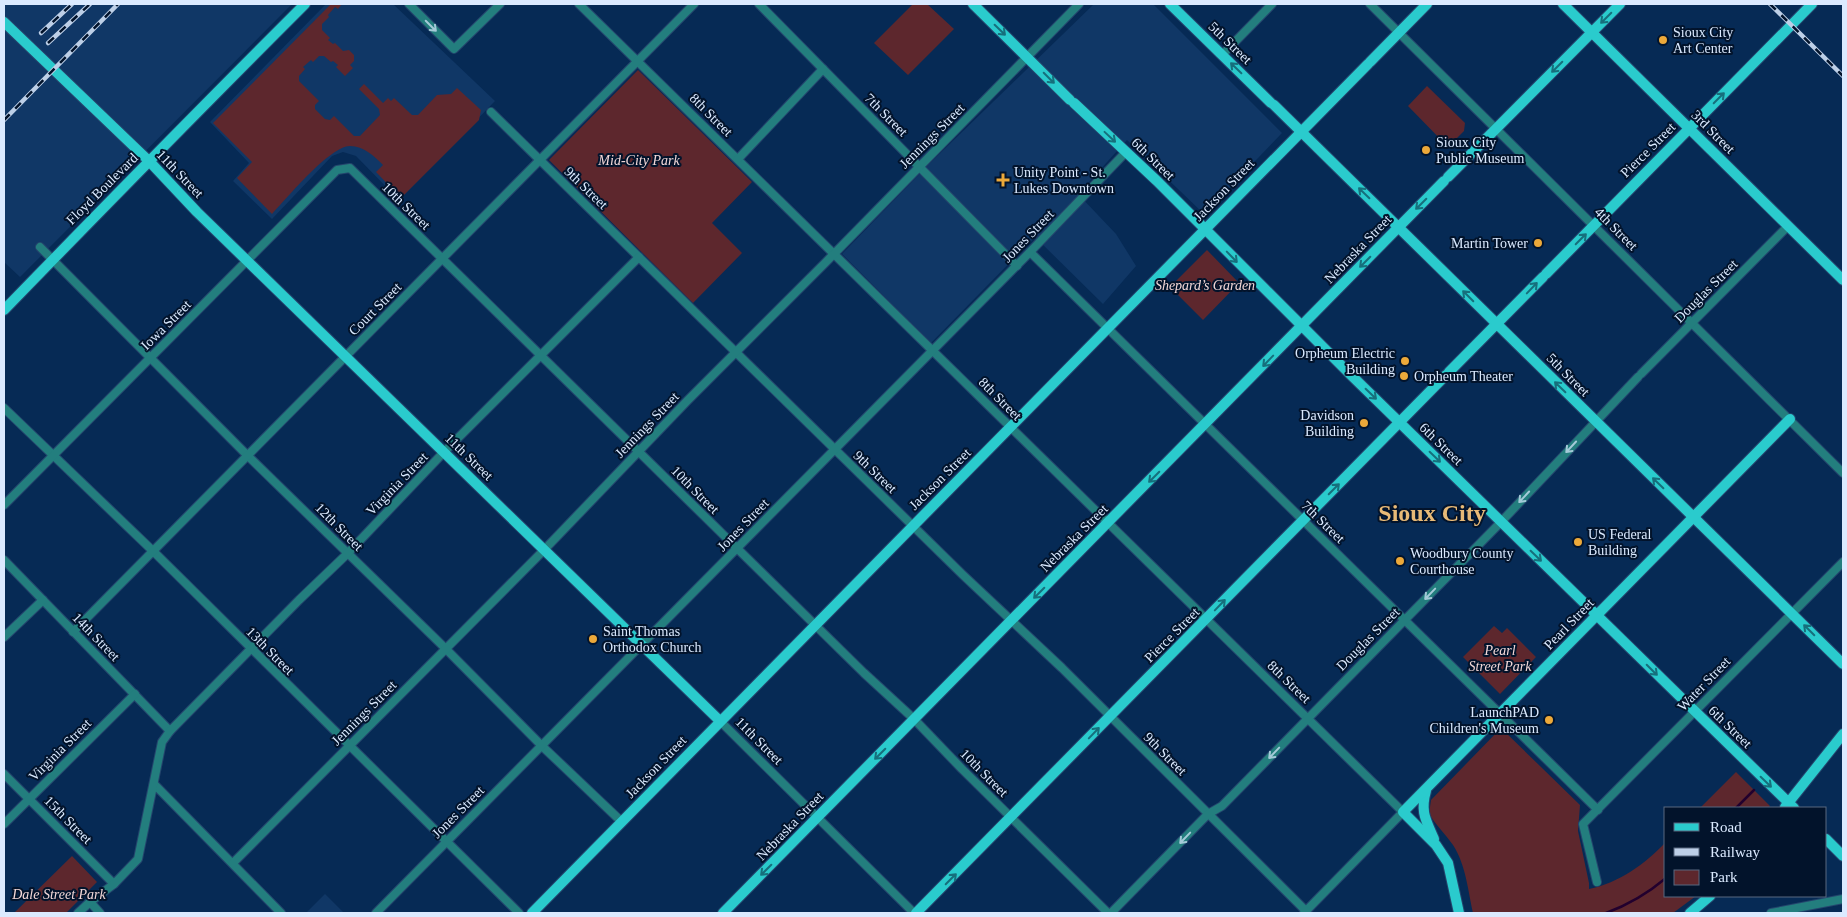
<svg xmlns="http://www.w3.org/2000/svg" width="1847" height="917" font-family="'Times New Roman',serif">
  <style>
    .built { fill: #103766 }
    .green { fill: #5d272d }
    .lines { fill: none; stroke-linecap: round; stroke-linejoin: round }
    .stream { stroke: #22002e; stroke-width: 2.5 }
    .minor-casing { stroke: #24456d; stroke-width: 10 }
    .major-casing { stroke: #24456d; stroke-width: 12 }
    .minor { stroke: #237e7e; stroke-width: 8 }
    .major { stroke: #2acbcd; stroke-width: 10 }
    .rail-casing { stroke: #bdcfe7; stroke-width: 4.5 }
    .rail { stroke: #02132b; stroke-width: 2.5; stroke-dasharray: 8; stroke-linecap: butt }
    .oneway { stroke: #166f7c }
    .oneway2 { stroke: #a4cad8 }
    .poi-dot { fill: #eca93a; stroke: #02132b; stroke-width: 2 }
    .labels { text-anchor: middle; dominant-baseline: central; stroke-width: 4; stroke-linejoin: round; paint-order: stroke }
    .poi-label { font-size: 14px; fill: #dbeaff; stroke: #02132b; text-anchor: start }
    .street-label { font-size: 14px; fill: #dbeaff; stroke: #02132b }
    .park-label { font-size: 14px; font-style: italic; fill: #f3d8d8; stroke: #02132b }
    .town-label { font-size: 24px; font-weight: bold; fill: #e8ba77; stroke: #02132b }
  </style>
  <rect width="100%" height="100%" fill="#062a55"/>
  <g class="built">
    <polygon points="4,4 292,4 20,277 4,262"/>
    <polygon points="326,4 393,4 495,101 399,200 356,156 343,152 332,156 272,219 233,181 249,163 210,122"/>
    <polygon points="1094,4 1153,4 1282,133 1204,214 1127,140 1078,194 1116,234 1136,266 1103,304 1035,237 931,343 842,254 928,165"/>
    <polygon points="325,894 344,913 306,913"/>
  </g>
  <g class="green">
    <path d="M331 4H342L338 9 335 7 328 15 329 17 322 24V30L330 38 328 40 333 44 335 43 343 51 349 50 354 55V61L350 65 353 68 345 76 336 67 338 65 333 61 331 62 324 56H319L313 62 311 60 303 67 305 69 299 76V81L319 101 315 105V109L325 119 330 120 334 116 354 136H360L380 115 379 109 359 89 364 84 383 103 388 98 391 101 394 98 412 115H418L437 95 451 94 457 88 481 110 479 120 401 198 376 172 383 165C374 156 364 146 350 146 330 146 287 198 272 214L237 178 252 162 213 123Z"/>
    <polygon points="913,4 927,4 954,29 908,75 874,43"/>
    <polygon points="638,70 752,182 712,223 742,253 693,303 549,160"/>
    <polygon points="1427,86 1465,123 1464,131 1448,147 1408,106"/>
    <polygon points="1207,250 1239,283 1203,320 1170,287"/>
    <polygon points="1494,626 1502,633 1507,628 1536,657 1500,694 1463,657"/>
    <path d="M1501 728 1580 805 1578 831 1589 883V889C1619 883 1645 864 1666 842V896H1696L1673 913H1473C1468 891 1466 865 1453 845 1445 834 1436 825 1429 814L1431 800Z"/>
    <polygon points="1736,772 1770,806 1768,808 1700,808"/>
    <polygon points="72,856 97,882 66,913 14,913"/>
  </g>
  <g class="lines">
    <g class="stream">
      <polyline points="1736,808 1754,790"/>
      <path d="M1606 913C1628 905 1647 894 1666 878"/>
    </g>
    <defs>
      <g id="minor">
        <polyline points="409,4 454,49 500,4"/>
        <polyline points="579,4 1403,812 1304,913"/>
        <polyline points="759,4 1017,266"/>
        <polyline points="1370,4 1843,473"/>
        <polyline points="1222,55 1272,4"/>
        <polyline points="491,112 963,575 1062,668 1306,911"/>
        <polyline points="738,159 823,69"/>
        <polyline points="40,247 248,456 445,648 542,746 622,822"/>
        <polyline points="1030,252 1598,810"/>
        <polyline points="1641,374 1788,226"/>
        <polyline points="4,408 154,552 519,913"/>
        <polyline points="4,505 337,170 350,168 864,673 914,719 962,769 1108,913"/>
        <polyline points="4,560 170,731"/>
        <polyline points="73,632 694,4"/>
        <polyline points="4,637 43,600"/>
        <polyline points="720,721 914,913"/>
        <polyline points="4,774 114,884"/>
        <polyline points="154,784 281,913"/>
        <polyline points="4,824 135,694"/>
        <polyline points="233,863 544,550 688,400 826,262 1079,4"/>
        <polyline points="1597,882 1583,824 1843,562"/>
        <polyline points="90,902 100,913"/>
        <polyline points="78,913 90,902 114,884 138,859 162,742 170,731 299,600 347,554 444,452 639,257"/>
        <polyline points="376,913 1030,252 1126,152"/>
        <polyline points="1111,913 1208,814 1222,806 1501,522 1638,377"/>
        <polyline points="1771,913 1843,899"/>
      </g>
      <g id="major">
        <polyline points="973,4 1070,100"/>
        <polyline points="1170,4 1271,103"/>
        <polyline points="1563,4 1843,280"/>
        <polyline points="4,22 150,162 197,212 720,721"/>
        <polyline points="1370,62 1427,4"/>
        <polyline points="1074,103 1157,181 1351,375 1794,808"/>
        <polyline points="1274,105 1843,664"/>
        <polyline points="1448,177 1620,4"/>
        <polyline points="1546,274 1812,4"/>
        <path d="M4 310C104 207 204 105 305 4"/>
        <polyline points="1449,372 1543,277"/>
        <path d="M1426 791C1420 812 1426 820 1434 839"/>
        <polyline points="1785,807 1843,734"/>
        <polyline points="1826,839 1843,856"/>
        <polyline points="532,913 1368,64"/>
        <polyline points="723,913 1444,181"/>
        <polyline points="916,913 1446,375"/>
        <polyline points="1459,913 1448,863 1436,845 1403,812 1790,419"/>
        <polyline points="1690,913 1710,896"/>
      </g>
    </defs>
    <use href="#minor" class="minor-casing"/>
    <use href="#major" class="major-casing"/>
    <use href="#minor" class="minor"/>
    <use href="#major" class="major"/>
    <defs>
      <g id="rail">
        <polyline points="1770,4 1843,76"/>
        <polyline points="41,33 72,4"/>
        <polyline points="48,43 90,4"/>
        <polyline points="4,120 118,4"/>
      </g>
    </defs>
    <use href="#rail" class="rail-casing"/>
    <use href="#rail" class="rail"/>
  </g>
  <defs><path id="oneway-shaft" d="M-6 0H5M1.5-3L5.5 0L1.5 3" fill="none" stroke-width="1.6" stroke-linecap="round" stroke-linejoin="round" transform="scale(1.25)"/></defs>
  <g class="oneway">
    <use href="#oneway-shaft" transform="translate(1606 18) rotate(135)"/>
    <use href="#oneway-shaft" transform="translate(1000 30) rotate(44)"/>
    <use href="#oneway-shaft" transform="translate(1557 67) rotate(135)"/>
    <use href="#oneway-shaft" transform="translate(1236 68) rotate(-136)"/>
    <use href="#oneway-shaft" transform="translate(1049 78) rotate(45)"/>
    <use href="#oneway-shaft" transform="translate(1719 98) rotate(-45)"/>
    <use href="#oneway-shaft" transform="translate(1110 137) rotate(43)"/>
    <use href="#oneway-shaft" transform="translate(1364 193) rotate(-136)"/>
    <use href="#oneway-shaft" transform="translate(1421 204) rotate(135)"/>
    <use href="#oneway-shaft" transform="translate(1581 239) rotate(-45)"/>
    <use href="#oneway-shaft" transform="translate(1232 257) rotate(46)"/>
    <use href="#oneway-shaft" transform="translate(1365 262) rotate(135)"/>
    <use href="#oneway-shaft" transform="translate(1532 288) rotate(-46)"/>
    <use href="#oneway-shaft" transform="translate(1468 296) rotate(-135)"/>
    <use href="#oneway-shaft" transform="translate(1268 361) rotate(134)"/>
    <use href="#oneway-shaft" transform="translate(1560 387) rotate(-136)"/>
    <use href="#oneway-shaft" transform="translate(1371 394) rotate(44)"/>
    <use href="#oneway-shaft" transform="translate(1435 457) rotate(44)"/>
    <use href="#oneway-shaft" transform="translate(1154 477) rotate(135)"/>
    <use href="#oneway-shaft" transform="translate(1658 483) rotate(-136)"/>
    <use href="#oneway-shaft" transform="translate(1334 489) rotate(-45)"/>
    <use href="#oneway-shaft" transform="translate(1536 556) rotate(44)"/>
    <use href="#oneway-shaft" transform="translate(1039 593) rotate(135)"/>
    <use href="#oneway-shaft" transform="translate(1220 605) rotate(-46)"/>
    <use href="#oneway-shaft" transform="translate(1809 630) rotate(-135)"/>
    <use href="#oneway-shaft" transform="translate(1652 670) rotate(45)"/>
    <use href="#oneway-shaft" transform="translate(1094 733) rotate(-46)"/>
    <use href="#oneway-shaft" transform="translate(880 754) rotate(135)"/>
    <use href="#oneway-shaft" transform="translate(1766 782) rotate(44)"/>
    <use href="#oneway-shaft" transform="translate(766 870) rotate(135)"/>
    <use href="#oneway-shaft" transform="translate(951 879) rotate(-45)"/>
  </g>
  <g class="oneway2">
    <use href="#oneway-shaft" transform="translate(431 26) rotate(45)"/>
    <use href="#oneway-shaft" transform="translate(1571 447) rotate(133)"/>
    <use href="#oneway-shaft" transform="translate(1524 497) rotate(133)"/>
    <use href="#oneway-shaft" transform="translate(1430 594) rotate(134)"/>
    <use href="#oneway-shaft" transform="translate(1274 753) rotate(134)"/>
    <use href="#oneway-shaft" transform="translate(1185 838) rotate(134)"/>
  </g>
  <g class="poi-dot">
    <circle cx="1663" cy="40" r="5"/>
    <circle cx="1426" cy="150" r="5"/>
    <path d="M1000.5 172.5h5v5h5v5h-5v5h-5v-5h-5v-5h5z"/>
    <circle cx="1538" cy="243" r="5"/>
    <circle cx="1405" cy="361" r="5"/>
    <circle cx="1404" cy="376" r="5"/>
    <circle cx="1364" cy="423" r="5"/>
    <circle cx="1578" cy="542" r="5"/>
    <circle cx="1400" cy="561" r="5"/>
    <circle cx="593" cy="639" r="5"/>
    <circle cx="1549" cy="720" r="5"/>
  </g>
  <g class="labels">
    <g class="poi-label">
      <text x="1673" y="32">Sioux City<tspan x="1673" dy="16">Art Center</tspan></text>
      <text x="1436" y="142">Sioux City<tspan x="1436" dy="16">Public Museum</tspan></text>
      <text x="1014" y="172">Unity Point - St.<tspan x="1014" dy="16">Lukes Downtown</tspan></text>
      <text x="1528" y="243" text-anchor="end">Martin Tower</text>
      <text x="1395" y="353" text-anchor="end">Orpheum Electric<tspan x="1395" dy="16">Building</tspan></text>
      <text x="1414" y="376">Orpheum Theater</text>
      <text x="1354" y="415" text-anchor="end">Davidson<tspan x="1354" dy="16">Building</tspan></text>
      <text x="1588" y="534">US Federal<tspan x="1588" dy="16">Building</tspan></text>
      <text x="1410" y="553">Woodbury County<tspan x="1410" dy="16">Courthouse</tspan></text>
      <text x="603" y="631">Saint Thomas<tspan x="603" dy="16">Orthodox Church</tspan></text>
      <text x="1539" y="712" text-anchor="end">LaunchPAD<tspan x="1539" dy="16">Children's Museum</tspan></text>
    </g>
    <g class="street-label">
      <text transform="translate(1230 43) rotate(44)">5th Street</text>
      <text transform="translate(711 115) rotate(45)">8th Street</text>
      <text transform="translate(886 115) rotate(45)">7th Street</text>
      <text transform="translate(1713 132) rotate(45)">3rd Street</text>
      <text transform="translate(932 136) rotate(-45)">Jennings Street</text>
      <text transform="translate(1648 150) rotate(-45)">Pierce Street</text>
      <text transform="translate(1153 159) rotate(44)">6th Street</text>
      <text transform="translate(180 174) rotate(46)">11th Street</text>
      <text transform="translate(586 188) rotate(44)">9th Street</text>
      <text transform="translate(102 189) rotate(-45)">Floyd Boulevard</text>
      <text transform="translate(1224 190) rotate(-46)">Jackson Street</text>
      <text transform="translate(406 206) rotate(44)">10th Street</text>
      <text transform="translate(1616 229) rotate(45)">4th Street</text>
      <text transform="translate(1028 236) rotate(-46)">Jones Street</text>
      <text transform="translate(1358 249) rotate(-46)">Nebraska Street</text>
      <text transform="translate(1706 291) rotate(-45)">Douglas Street</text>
      <text transform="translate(375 309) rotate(-45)">Court Street</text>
      <text transform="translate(166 325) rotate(-45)">Iowa Street</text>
      <text transform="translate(1568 375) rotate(45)">5th Street</text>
      <text transform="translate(1000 399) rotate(45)">8th Street</text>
      <text transform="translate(647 425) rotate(-46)">Jennings Street</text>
      <text transform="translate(1441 444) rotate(44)">6th Street</text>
      <text transform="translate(469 457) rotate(44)">11th Street</text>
      <text transform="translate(875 472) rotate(44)">9th Street</text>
      <text transform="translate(940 479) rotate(-45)">Jackson Street</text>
      <text transform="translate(397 484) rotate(-46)">Virginia Street</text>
      <text transform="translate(695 490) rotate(45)">10th Street</text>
      <text transform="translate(1323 522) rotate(44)">7th Street</text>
      <text transform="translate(743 525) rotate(-46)">Jones Street</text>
      <text transform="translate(339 527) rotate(45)">12th Street</text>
      <text transform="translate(1074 538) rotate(-45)">Nebraska Street</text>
      <text transform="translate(1569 624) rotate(-46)">Pearl Street</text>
      <text transform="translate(1172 635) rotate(-45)">Pierce Street</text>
      <text transform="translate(96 637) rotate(46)">14th Street</text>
      <text transform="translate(1368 639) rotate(-45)">Douglas Street</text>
      <text transform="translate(270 651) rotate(45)">13th Street</text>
      <text transform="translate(1289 682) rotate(44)">8th Street</text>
      <text transform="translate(1704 684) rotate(-46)">Water Street</text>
      <text transform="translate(364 713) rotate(-45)">Jennings Street</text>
      <text transform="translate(1730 727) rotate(44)">6th Street</text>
      <text transform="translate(759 741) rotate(45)">11th Street</text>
      <text transform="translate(60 750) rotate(-45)">Virginia Street</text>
      <text transform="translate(1165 754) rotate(45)">9th Street</text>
      <text transform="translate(656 767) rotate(-46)">Jackson Street</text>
      <text transform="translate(984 773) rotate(45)">10th Street</text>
      <text transform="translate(458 812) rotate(-45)">Jones Street</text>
      <text transform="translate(68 820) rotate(45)">15th Street</text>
      <text transform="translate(790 826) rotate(-46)">Nebraska Street</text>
    </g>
    <g class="park-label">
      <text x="639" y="160">Mid-City Park</text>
      <text x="1205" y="285">Shepard’s Garden</text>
      <text x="1500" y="650">Pearl<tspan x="1500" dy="16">Street Park</tspan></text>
      <text x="59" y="894">Dale Street Park</text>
    </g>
    <g class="town-label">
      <text x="1432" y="513">Sioux City</text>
    </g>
  </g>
  <rect width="1847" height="917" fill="none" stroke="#dbeaff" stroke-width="10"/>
  <rect x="1664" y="807" width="162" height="90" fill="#02132b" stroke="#596980"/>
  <rect x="1674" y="823" width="25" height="8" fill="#2acbcd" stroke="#596980"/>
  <text x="1710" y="832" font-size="15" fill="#dbeaff">Road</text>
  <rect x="1674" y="848" width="25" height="8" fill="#bdcfe7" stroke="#596980"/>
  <text x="1710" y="857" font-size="15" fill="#dbeaff">Railway</text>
  <rect x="1674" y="870" width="25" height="15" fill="#5d272d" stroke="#596980"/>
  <text x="1710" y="882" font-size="15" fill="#dbeaff">Park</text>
</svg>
